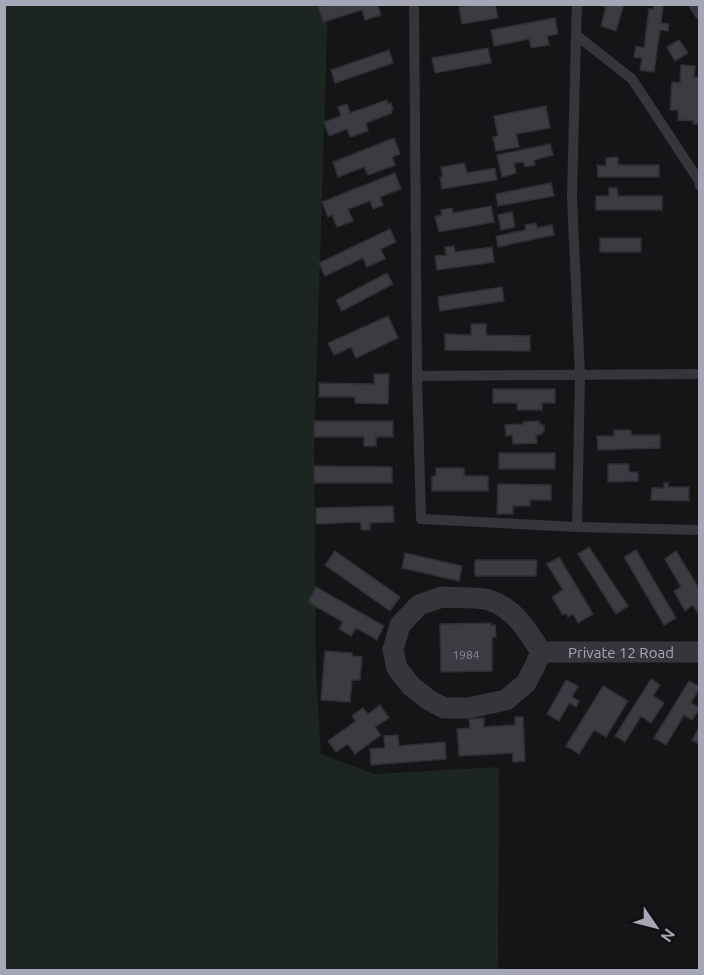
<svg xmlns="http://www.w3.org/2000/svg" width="704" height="975" font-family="Ubuntu,sans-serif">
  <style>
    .green { fill: #1c251f }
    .building { fill: #3c3b41; stroke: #2f2e33; stroke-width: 1.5 }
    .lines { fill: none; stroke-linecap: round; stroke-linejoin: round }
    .service { stroke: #35353c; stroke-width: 10 }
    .minor { stroke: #35353c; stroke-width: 21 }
    .labels { text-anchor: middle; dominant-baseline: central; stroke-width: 5; stroke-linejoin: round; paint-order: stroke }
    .number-label { font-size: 12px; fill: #8b8c9a }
    .street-label { font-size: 15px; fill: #a5a7b7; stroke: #100f11 }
  </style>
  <rect width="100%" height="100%" fill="#151416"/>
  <polygon class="green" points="5,5 328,5 314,450 316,673 321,754 374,774 499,767 498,970 5,970"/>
  <g class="building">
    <polygon points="328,4 383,4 378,6 381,15 365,20 362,10 323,22 318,7"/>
    <polygon points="472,4 495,4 498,18 462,24 459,7"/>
    <polygon points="597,4 624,4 616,31 601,26 606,7"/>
    <polygon points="654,4 662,4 663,7 661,23 669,24 668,31 660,30 654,72 640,70 642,58 634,57 636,46 644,48 649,9 653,9"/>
    <polygon points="555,18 558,34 547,36 549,45 531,48 529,39 494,46 491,30"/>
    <polygon points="679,40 688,53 675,61 667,47"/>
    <polygon points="488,48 491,63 435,73 432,58"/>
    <polygon points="389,50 393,63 335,83 331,70"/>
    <polygon points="681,65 695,66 694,77 700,77 700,122 698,124 693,124 693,121 678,120 678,110 670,110 672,82 680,83"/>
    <polygon points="387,100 388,104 391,103 393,110 391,110 392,113 366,123 368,131 350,137 347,129 329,136 324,122 341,116 338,107 347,104 350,113"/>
    <polygon points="546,106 550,128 516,134 519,147 496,151 493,137 498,136 494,116"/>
    <polygon points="394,138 400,154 392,157 395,165 368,175 364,167 338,177 333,162"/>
    <polygon points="550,144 553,155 534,160 535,165 525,167 523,162 514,163 516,173 502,177 497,155"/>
    <polygon points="618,157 618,165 659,165 659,177 598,177 597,165 606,166 606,158"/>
    <polygon points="464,163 467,173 495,168 497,180 442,189 440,177 443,177 441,167"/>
    <polygon points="395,173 401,189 380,197 383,205 373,209 370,201 348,209 353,221 337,227 332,215 328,217 322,202"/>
    <polygon points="551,183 554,196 498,206 496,194"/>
    <polygon points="609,188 617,188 618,196 662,196 662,210 596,210 596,196 609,196"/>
    <polygon points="491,206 494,222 439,232 435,217 442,215 441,210 452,208 453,213"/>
    <polygon points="512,212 515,227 501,230 498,215"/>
    <polygon points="536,223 537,228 552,225 554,235 498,247 496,236 526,230 525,225"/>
    <polygon points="390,229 396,242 381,249 385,259 367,267 363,258 325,276 319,263"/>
    <rect x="600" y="238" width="41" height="14"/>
    <polygon points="454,246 455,252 492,247 494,262 437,270 435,256 446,255 445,247"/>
    <polygon points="387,273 393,284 342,311 336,300"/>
    <polygon points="502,287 504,301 440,311 438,297"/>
    <polygon points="388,316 398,338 356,358 351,347 334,355 328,343"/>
    <polygon points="471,324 486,324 486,335 530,336 530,351 445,350 445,334 471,335"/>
    <polygon points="374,374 389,374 388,404 355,403 355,397 319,397 319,383 374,384"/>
    <polygon points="493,389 555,389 555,403 542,403 542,410 517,410 517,403 493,403"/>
    <polygon points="314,421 393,421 393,437 376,437 376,446 364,446 364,437 314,437"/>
    <polygon points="539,421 539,424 542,424 543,427 544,426 544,432 542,432 542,434 536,435 537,443 513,444 512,435 506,436 505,425 523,424 523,422"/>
    <polygon points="614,430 631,430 631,435 660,435 660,448 598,450 597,436 614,436"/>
    <rect x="499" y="453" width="56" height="16"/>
    <polygon points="608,464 629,464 629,472 638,472 638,481 608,482"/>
    <polygon points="314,466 392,467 392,483 314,483"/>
    <polygon points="436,468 464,468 464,476 488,476 488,491 432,491 432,476 436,476"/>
    <polygon points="664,483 668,483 668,487 689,487 689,501 651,500 652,488 664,488"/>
    <polygon points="498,484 551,485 551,500 530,500 530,506 513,506 513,514 497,514"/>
    <polygon points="393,506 394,522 370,523 370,530 361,530 361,522 316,524 316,508"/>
    <polygon points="589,547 628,606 616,614 578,554"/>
    <polygon points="636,550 676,618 664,625 624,557"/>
    <polygon points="335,551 400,597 390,611 325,565"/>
    <polygon points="676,551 700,590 699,615 693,605 685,611 674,591 681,587 665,559"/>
    <polygon points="405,553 462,566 459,581 402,568"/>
    <polygon points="559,557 593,614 578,623 573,614 568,617 566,613 563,615 552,597 563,590 547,564"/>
    <polygon points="475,560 537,560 536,576 475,576"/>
    <polygon points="316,587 384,626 377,640 356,628 351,636 339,629 343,622 308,602"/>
    <polygon points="491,623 491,626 495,625 496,637 492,638 492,671 441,672 440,624"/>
    <polygon points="325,651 352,653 352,656 362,657 360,680 352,680 350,702 321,700"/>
    <polygon points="651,679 660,685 653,696 664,703 651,723 641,716 625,742 615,736"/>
    <polygon points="566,680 578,686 572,697 579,701 576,707 569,703 559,721 547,714"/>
    <polygon points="689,681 700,687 691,703 700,708 692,720 684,715 666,745 654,738"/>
    <polygon points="603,686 628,701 606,737 594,730 579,754 566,746"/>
    <polygon points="380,705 389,718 375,727 381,735 355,754 348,744 336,752 328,741 356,721 352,716 363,708 368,714"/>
    <polygon points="515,717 523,717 525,761 513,762 513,753 459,756 457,729 470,728 469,719 484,718 484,727 515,725"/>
    <polygon points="700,726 700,745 692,740"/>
    <polygon points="398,735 399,746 445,742 446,759 371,765 370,749 385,748 384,736"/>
  </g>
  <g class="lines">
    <g class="service">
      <polyline points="414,4 417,376 421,519 577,527 700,530"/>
      <polyline points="577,4 576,35 632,79 698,179 700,186"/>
      <polyline points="693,4 700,15"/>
      <polyline points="576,35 572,197 580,375 577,527"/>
      <polyline points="417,376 700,374"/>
    </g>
    <g class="minor">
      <path d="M442 597C454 598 480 597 489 600 514 608 528 631 541 652L534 668 526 683 506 700 468 708H444L429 700 411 686 397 668 393 650 400 625 419 605Z"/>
      <path id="s1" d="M541 652H700"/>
    </g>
  </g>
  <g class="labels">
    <g class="number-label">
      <text x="466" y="654">1984</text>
    </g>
    <g class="street-label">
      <text stroke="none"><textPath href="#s1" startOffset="80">Private 12 Road</textPath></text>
    </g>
  </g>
  <rect width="704" height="975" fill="none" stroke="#a5a7b7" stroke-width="12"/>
  <g transform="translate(656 927) rotate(125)" stroke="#100f11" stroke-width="4.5" paint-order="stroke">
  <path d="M0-4.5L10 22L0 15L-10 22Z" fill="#a5a7b7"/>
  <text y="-9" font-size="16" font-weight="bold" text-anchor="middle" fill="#a5a7b7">N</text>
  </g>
</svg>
